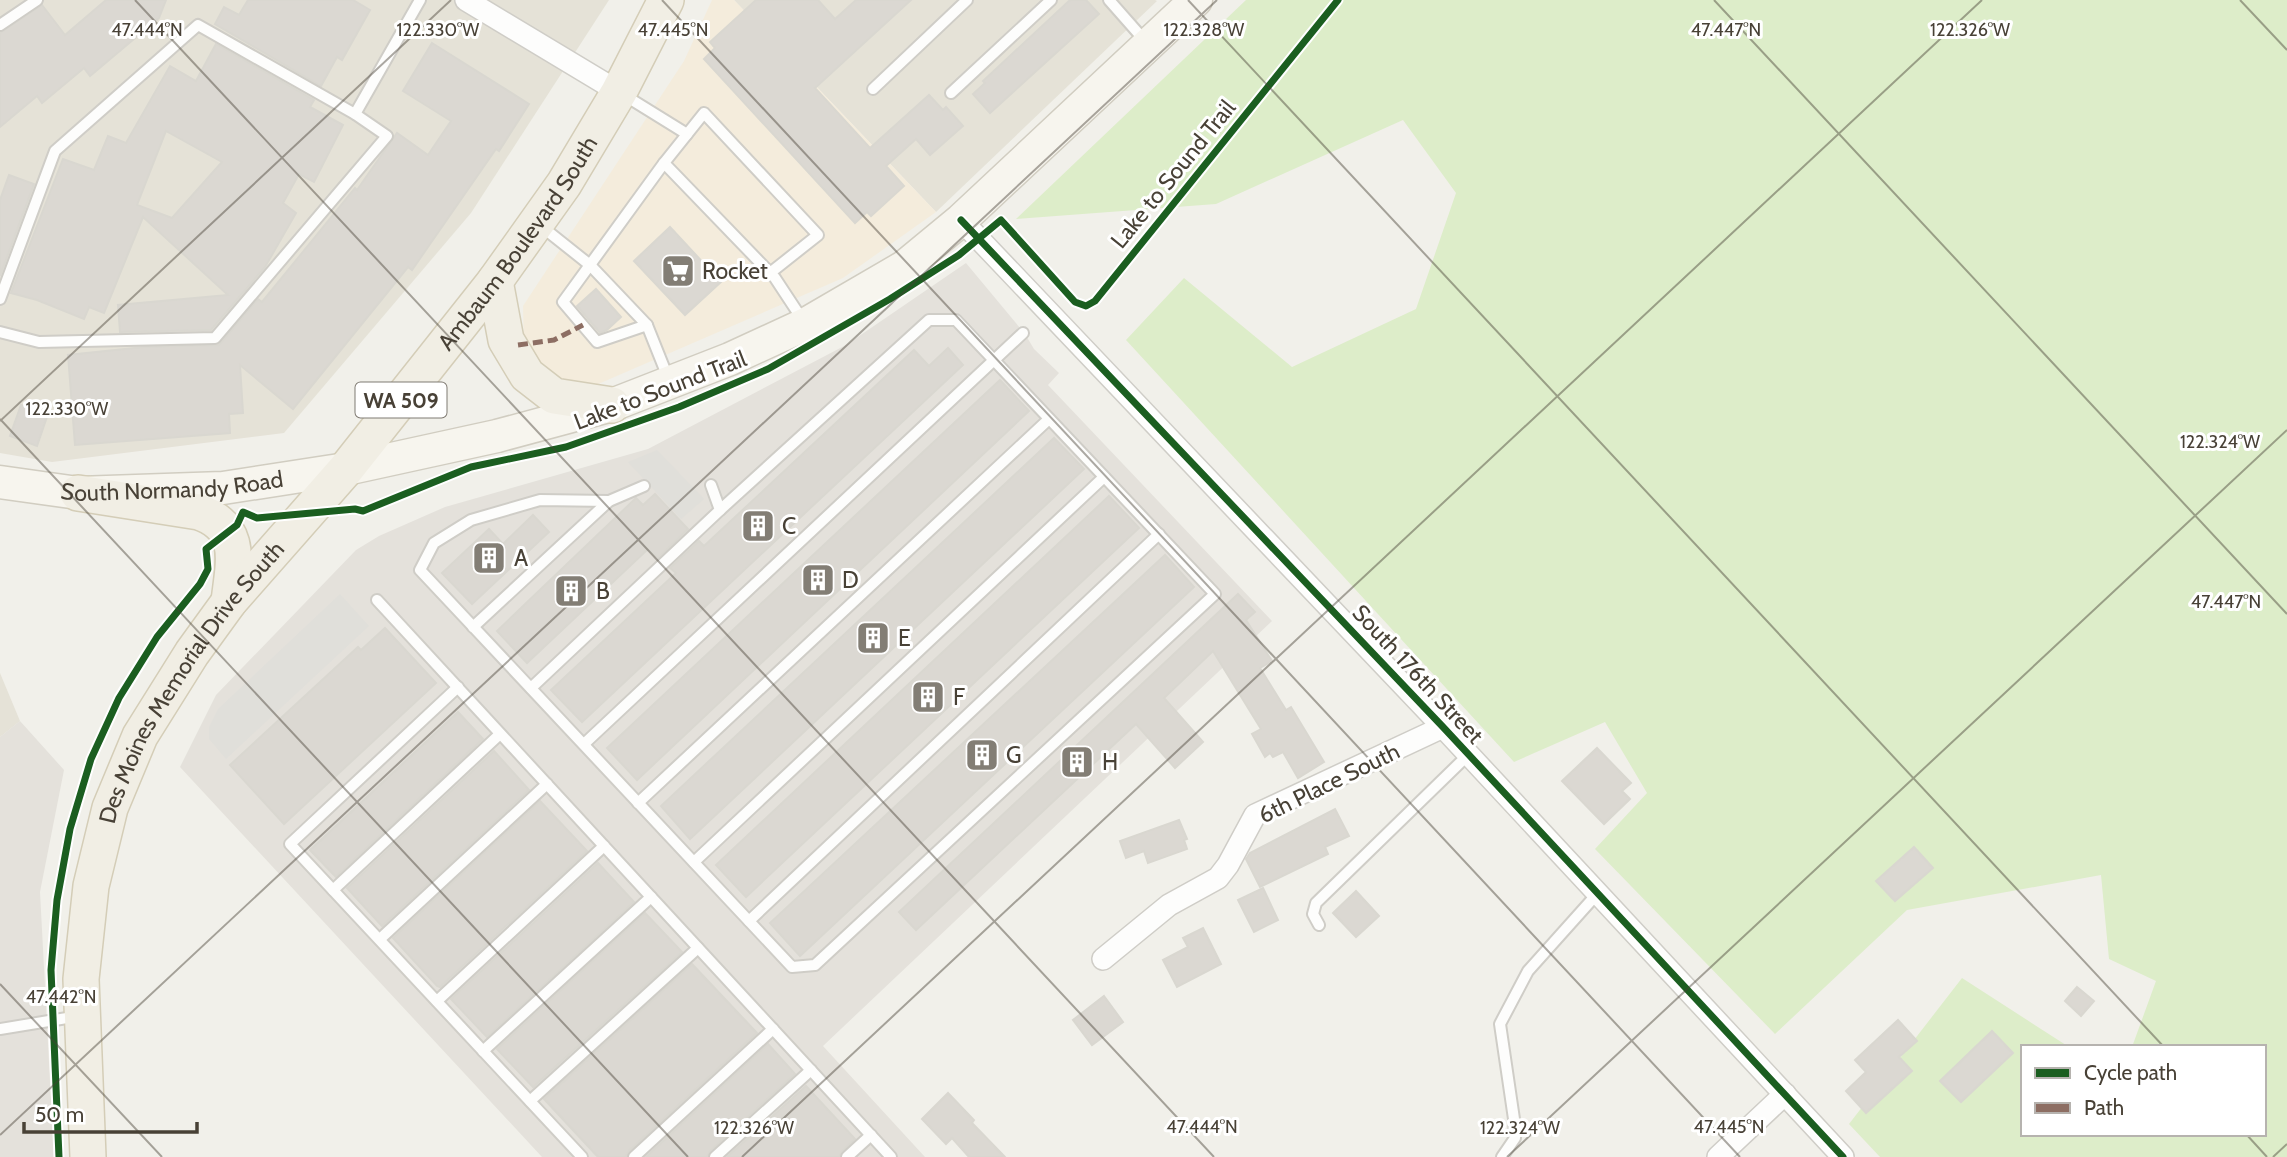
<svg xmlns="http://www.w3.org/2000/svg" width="2287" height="1157" font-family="Cabin,sans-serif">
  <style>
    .residential { fill: #e5e2d7 }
    .commercial { fill: #f4ecdc }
    .industrial { fill: #e4e1db }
    .green { fill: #ddedc9 }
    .parking { fill: #e0dfda }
    .building { fill: #dbd8d2; stroke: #d9d7d0; stroke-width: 2; fill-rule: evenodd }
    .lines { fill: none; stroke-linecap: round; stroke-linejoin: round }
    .lane-casing { stroke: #cfcdc7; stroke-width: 14 }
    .street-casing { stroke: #cfcdc7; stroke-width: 24 }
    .secondary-casing { stroke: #d1cdc1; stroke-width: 35 }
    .primary-casing { stroke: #d4cdb7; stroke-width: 38 }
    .lane { stroke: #fdfdfc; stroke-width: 10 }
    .street { stroke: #fdfdfc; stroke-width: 21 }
    .secondary { stroke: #f7f5ee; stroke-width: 32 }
    .primary { stroke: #f1eee4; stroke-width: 35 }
    .quiet { stroke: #8d6e63; stroke-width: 5; stroke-dasharray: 10 5; stroke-linecap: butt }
    .cycleway-casing { stroke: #fff; stroke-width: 11 }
    .cycleway { stroke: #1b5e20; stroke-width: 7 }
    .ticks { fill: none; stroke: #484136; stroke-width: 2; stroke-opacity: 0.45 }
    .labels { text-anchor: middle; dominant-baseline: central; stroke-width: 6; stroke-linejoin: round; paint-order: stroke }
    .shield { fill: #fff; stroke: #7f7a72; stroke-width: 2 }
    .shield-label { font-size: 21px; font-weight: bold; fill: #484136 }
    .street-label { font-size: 23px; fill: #484136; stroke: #fff }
    .poi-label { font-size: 23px; fill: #484136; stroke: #fff; text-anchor: start }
    .ticks-label { font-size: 18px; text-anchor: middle; fill: #484136; stroke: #fff; stroke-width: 6; stroke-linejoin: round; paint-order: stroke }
  </style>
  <rect width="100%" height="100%" fill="#f1f0ea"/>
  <g class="residential">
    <polygon points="0,0 609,0 471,213 284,433 52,462 0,453"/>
    <polygon points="734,0 1155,0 1157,1 936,212"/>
    <polygon points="0,673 20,721 0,737"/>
  </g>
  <polygon class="commercial" points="712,0 734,0 936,212 843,278 596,385 561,386 541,375 524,346 523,306 684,61"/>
  <g class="industrial">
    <polygon points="966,263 1025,334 1034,349 1059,373 1048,385 1272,621 823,1046 925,1157 542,1157 180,767 216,695 356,550 379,536 445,507 648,449 846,345"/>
    <polygon points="20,721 64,770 40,892 54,1157 0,1157 0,737"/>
  </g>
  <polygon class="green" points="1246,0 2287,0 2287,1157 1880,1157 1849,1124 1962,978 2069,1047 2023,1047 2023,1134 2264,1134 2264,1047 2132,1047 2156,981 2109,959 2101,875 1907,910 1775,1034 1595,849 1647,793 1605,722 1514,762 1126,340 1184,278 1292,367 1416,309 1456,193 1403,120 1216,204 1016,219"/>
  <g class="parking">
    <polygon points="657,450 704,499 681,519 628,462"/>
    <polygon points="340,594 369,626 226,759 209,739 209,727 218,709"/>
  </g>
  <g class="building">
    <polygon points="106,0 166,0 159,18 90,76 84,68 42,103 37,96 0,127 0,33 42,5 65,35"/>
    <polygon points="248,0 353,0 370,10 342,60 337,57 321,86 215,24 224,7 239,15"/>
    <polygon points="756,0 818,0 835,19 856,0 911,0 815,88 870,148 929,95 943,110 946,107 963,126 930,155 916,139 886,166 904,186 871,216 867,212 855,223 704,59 715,48 710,42"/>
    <polygon points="1070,0 1086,0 1099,14 990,113 973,94 985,83 983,81"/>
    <polygon points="432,43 529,104 499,151 496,149 412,270 408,267 293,409 240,365 243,413 229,414 230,433 75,445 68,355 144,347 219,345 258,299 262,302 355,188 357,190 397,133 428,155 451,121 403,91"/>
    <path d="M216 44 314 100 310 107 343 125 314 182 299 174 283 203 296 213 265 267 211 330 120 332 118 305 228 295 143 217 104 313 89 307 84 319 37 300 11 293 63 159 94 170 108 136 126 143 170 66 196 81ZM166 131 222 162 172 218 137 205Z"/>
    <polygon points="9,175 34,184 0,276 0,200"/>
    <polygon points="670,227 721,282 685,315 634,261"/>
    <polygon points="596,289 621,317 607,330 600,333 577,306"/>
    <polygon points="948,348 963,365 582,722 551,690 676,573 670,568 699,541 704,546 914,350 929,366"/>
    <polygon points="1000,380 1029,411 637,780 607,748"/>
    <polygon points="21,405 48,414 37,446 10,436"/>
    <polygon points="1054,438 1084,469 690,839 661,806"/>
    <polygon points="655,494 688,529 658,558 648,549 527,663 497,631 636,498 643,505"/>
    <polygon points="1109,496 1139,528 746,897 716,865"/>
    <polygon points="533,515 549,532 472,604 442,573 489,529 503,544"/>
    <polygon points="1165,555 1194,587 800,956 770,923"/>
    <polygon points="1238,594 1255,612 1246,620 1272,661 1260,668 1286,710 1291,707 1324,762 1298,778 1283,752 1273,757 1270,753 1265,757 1252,734 1261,729 1213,651 1164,698 1203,742 1175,768 1136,724 916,930 899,912"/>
    <polygon points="385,628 436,683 284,824 230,765 358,647 361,650"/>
    <polygon points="458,712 483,739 336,877 310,850"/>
    <polygon points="1597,748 1631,783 1622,791 1630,799 1604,824 1562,781"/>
    <polygon points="494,751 529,790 382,926 347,888"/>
    <polygon points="540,801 587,851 440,987 437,986 393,938"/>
    <polygon points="1335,809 1349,836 1325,847 1328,854 1260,887 1246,859 1250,853"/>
    <polygon points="1179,820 1187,839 1184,840 1187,849 1148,863 1144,851 1126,858 1120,841"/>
    <polygon points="1914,847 1933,868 1895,901 1876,881"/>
    <polygon points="598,863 634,902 487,1037 451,999"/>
    <polygon points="1263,888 1278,920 1254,932 1238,900"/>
    <polygon points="1356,891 1379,916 1356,937 1333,913"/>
    <polygon points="645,913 682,952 533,1087 497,1049"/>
    <polygon points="1203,928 1221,964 1177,987 1163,960 1188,947 1183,938"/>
    <polygon points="692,964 757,1033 629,1151 626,1157 598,1157 544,1099"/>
    <polygon points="2077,987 2094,1001 2081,1016 2065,1001"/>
    <polygon points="1104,996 1123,1022 1092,1045 1073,1020"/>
    <polygon points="1898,1020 1917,1041 1899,1057 1912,1071 1866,1113 1846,1091 1866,1072 1855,1060"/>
    <polygon points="1992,1031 2013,1053 1961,1102 1940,1081"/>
    <polygon points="768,1044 795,1074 710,1151 707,1157 646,1157"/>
    <polygon points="806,1086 855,1139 842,1151 839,1157 727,1157"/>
    <polygon points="948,1093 974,1120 972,1123 1005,1157 969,1157 952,1138 946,1144 922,1119"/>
  </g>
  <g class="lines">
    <defs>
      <g id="lane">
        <polyline points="1109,0 1146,42"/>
        <polyline points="0,25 37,0"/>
        <polyline points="873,89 967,0"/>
        <polyline points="951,93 1051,0"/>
        <polyline points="624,95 687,134"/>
        <polyline points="355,114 420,0"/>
        <polyline points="664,163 775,278 804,322"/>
        <polyline points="541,226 590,265 647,325 669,380"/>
        <polyline points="0,299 55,151 198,25 355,114 387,136 215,338 39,342 0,332"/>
        <polyline points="647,325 597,342 563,302 664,163 704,113 818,235 770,273"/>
        <polyline points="609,501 540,500 471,520 434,543 420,570 792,967 815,965 1215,594 956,320 929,320 720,510"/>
        <polyline points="377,600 891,1157"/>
        <polyline points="473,627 609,501 644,486"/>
        <polyline points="458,687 290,844 582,1157"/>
        <polyline points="531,688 720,510 711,485"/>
        <polyline points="584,744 1023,333"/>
        <polyline points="638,803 1049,419"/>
        <polyline points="694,862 1104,477"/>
        <polyline points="333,890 500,734"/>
        <polyline points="749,921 1159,534"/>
        <polyline points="1319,925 1313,914 1316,903 1468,755"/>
        <polyline points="380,939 547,784"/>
        <polyline points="437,1001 604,846"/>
        <polyline points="0,1029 79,1016"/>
        <polyline points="483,1051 651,897"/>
        <polyline points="530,1101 698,948"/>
        <polyline points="634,1157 773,1029"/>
        <polyline points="715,1157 811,1070"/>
        <polyline points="847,1157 871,1135"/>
        <polyline points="1502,1157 1515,1138 1514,1119 1500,1024 1528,971 1597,894"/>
      </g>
      <g id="street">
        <polyline points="466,0 619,92"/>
        <polyline points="961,220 1443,727 1843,1157"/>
        <polyline points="1103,959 1169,905 1218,878 1228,865 1255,815 1443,727"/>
        <polyline points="1718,1157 1785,1094"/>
      </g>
      <g id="secondary">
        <path id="s1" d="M0 482 78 493 223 488 346 469 497 436 612 405 730 359 806 324 904 267 961 220 1196 0"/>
      </g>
      <g id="primary">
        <polyline points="495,281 506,340 527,375 554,396 612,405"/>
        <path d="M78 493 199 512C245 528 233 564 229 602"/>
        <path id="s2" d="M88 1157 81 979 91 886 110 808 140 736 192 653 229 602 346 469 495 281 564 184 619 92 666 0"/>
      </g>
    </defs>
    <use href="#lane" class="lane-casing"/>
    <use href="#street" class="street-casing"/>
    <use href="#secondary" class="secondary-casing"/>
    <use href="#primary" class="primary-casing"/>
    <use href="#lane" class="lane"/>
    <use href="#street" class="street"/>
    <use href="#secondary" class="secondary"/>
    <use href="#primary" class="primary"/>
    <polyline class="quiet" points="518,345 554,340 583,325"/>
    <defs>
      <g id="cycleway">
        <polyline points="961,220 1443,727 1843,1157"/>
        <polyline points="59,1157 51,970 57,900 70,829 91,759 119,698 157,637 200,584 208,569 206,549 237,525 243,512 257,518 355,509 363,511 471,467 566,447 679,407 768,369 890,299 959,255 1001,220 1075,302 1086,306 1095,301 1338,0"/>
      </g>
    </defs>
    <use href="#cycleway" class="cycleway-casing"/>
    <use href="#cycleway" class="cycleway"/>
  </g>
  <path class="ticks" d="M135 0 1214 1157M662 0 1740 1157M1188 0 2164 1047M1714 0 2287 614M2240 0 2287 50M0 419 688 1157M0 421 451 0M0 984 162 1157M2246 1134 2267 1157M0 1135 1217 0M742 1157 1982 0M1507 1157 2287 430M2273 1157 2287 1144"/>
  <defs>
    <symbol id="supermarket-square" viewBox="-11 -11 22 22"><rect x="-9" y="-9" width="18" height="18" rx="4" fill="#837e75" stroke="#fff"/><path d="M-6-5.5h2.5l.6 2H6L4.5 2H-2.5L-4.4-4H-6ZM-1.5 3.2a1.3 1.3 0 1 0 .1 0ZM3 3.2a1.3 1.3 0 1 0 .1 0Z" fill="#fff"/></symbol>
    <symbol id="building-square" viewBox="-11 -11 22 22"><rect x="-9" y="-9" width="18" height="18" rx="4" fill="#837e75" stroke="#fff"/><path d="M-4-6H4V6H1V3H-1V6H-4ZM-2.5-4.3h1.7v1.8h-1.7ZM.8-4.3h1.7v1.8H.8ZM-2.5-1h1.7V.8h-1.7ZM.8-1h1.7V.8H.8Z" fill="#fff"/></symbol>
  </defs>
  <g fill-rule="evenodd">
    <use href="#supermarket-square" x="659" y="252" width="38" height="38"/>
    <use href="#building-square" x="739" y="507" width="38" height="38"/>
    <use href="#building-square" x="470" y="539" width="38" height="38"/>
    <use href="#building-square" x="799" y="561" width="38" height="38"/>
    <use href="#building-square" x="552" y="572" width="38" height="38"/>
    <use href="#building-square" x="854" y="619" width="38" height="38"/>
    <use href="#building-square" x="909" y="678" width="38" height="38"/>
    <use href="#building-square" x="963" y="736" width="38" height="38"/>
    <use href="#building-square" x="1058" y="743" width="38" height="38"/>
  </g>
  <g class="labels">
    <rect class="shield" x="355.5" y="382.5" width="91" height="35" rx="5"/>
    <g class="shield-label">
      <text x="401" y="400">WA 509</text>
    </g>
    <g class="street-label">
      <text transform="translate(1173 174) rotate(-51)">Lake to Sound Trail</text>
      <text stroke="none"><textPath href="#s2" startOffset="1052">Ambaum Boulevard South</textPath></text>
      <text transform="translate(660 390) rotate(-21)">Lake to Sound Trail</text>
      <text stroke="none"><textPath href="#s1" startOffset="173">South Normandy Road</textPath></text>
      <text transform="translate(1418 674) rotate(47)">South 176th Street</text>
      <text stroke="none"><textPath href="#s2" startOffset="502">Des Moines Memorial Drive South</textPath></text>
      <text transform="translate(1329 783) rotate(-26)">6th Place South</text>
    </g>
    <g class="poi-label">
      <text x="702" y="271">Rocket</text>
      <text x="782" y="526">C</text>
      <text x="514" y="558">A</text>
      <text x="842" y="580">D</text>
      <text x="596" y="591">B</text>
      <text x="898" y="638">E</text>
      <text x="953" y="697">F</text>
      <text x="1006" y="755">G</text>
      <text x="1102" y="762">H</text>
    </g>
  </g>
  <g class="ticks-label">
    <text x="438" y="36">122.330°W</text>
    <text x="1204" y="36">122.328°W</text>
    <text x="1970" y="36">122.326°W</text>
    <text x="1726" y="36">47.447°N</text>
    <text x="147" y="36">47.444°N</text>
    <text x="673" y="36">47.445°N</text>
    <text x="67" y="415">122.330°W</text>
    <text x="2220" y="448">122.324°W</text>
    <text x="2226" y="608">47.447°N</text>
    <text x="61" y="1003">47.442°N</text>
    <text x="1202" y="1133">47.444°N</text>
    <text x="1729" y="1133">47.445°N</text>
    <text x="754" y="1134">122.326°W</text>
    <text x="1520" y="1134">122.324°W</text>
  </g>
  <rect x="2021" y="1045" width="245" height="91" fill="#ffffff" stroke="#b6b3af" stroke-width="2"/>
  <rect x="2035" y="1068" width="35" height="10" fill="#1b5e20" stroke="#b6b3af" stroke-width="2"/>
  <text x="2084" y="1080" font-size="21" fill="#484136">Cycle path</text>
  <rect x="2035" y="1103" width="35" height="10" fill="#8d6e63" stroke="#b6b3af" stroke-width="2"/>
  <text x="2084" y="1115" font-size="21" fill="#484136">Path</text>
  <path d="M24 1122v10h173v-10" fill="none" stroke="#484136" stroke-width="3.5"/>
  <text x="35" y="1122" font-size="21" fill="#484136" stroke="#ffffff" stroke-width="5" paint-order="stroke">50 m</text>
</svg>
